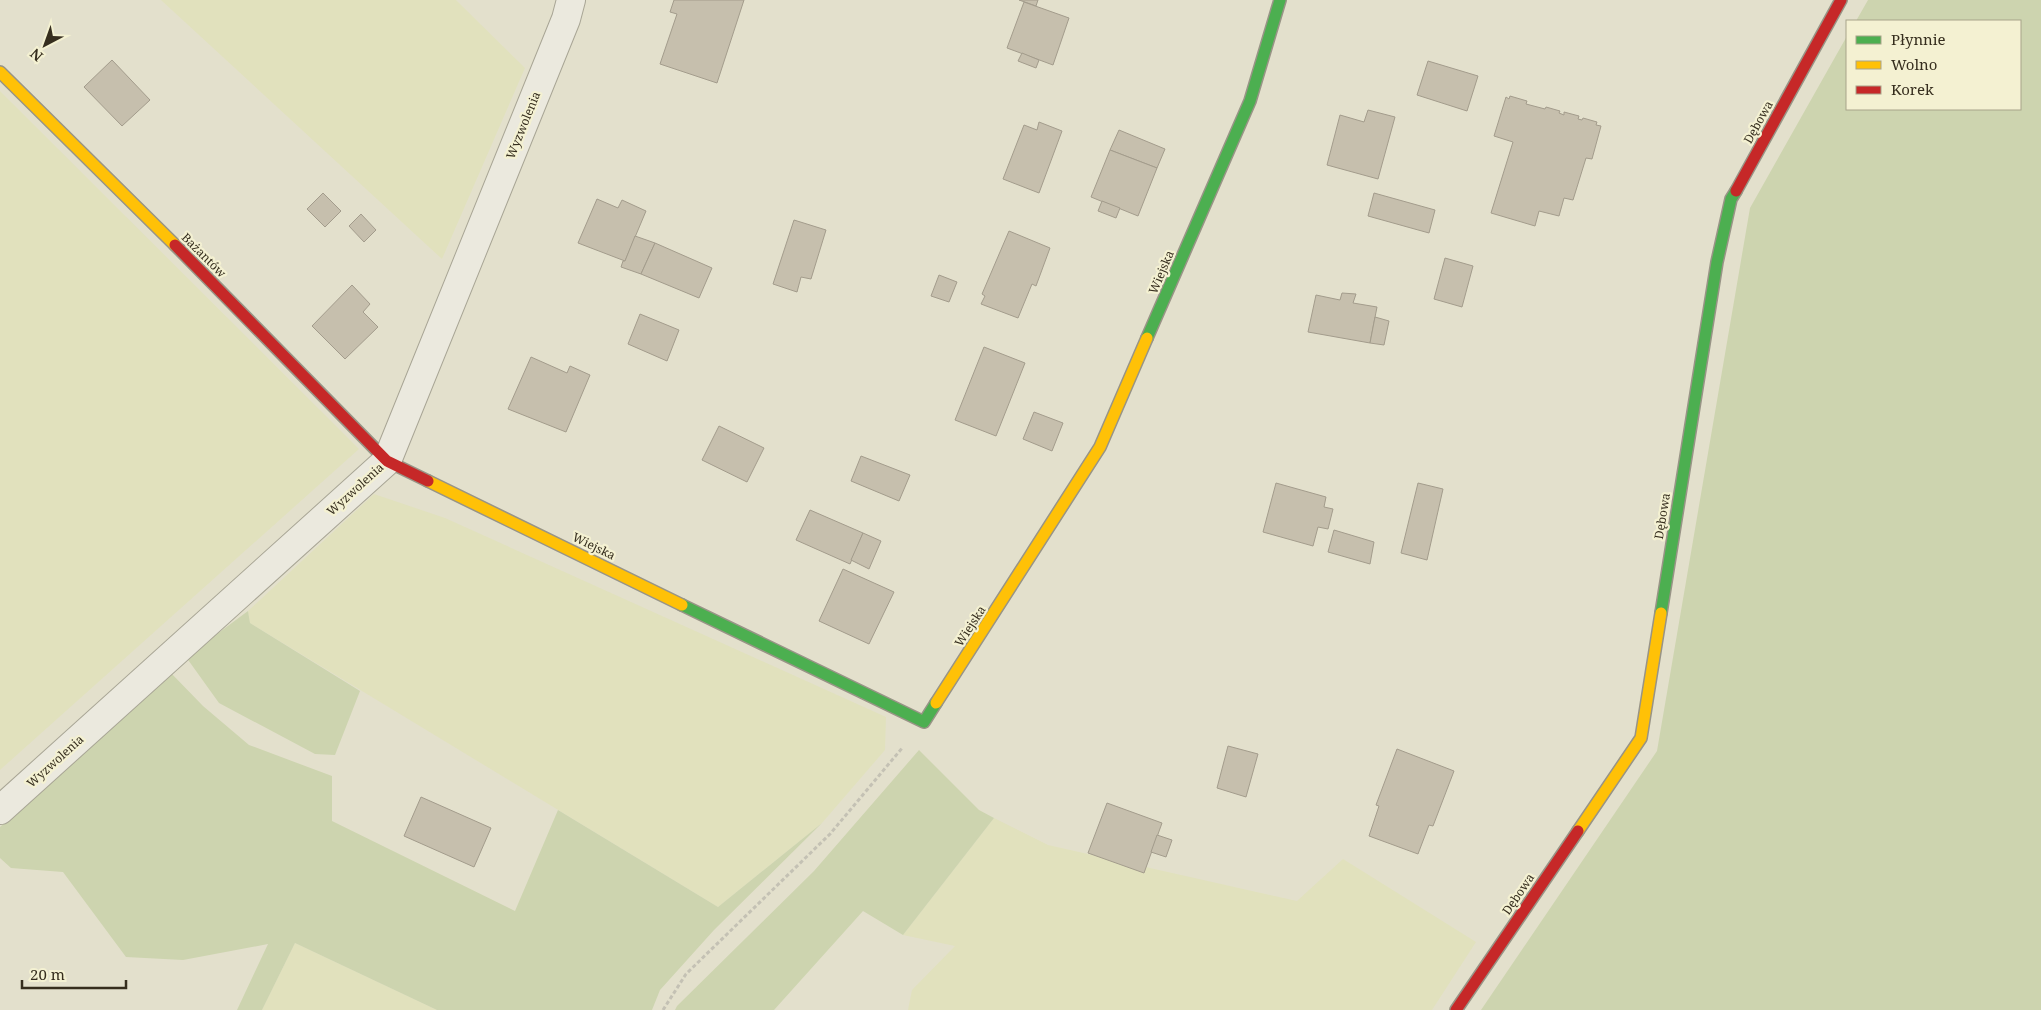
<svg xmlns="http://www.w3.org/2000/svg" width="2041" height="1010" font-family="'Noto Serif',serif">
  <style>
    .farmland { fill: #e1e1bd }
    .green { fill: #cdd4af }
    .building { fill: #c6bfad; stroke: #a39c8c }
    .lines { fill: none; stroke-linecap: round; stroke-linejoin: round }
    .street-casing { stroke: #a8a595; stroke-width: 30 }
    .fast-casing { stroke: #989486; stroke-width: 14 }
    .slow-casing { stroke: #989486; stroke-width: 14 }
    .jam-casing { stroke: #989486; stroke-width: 14 }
    .path { stroke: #c4c1b4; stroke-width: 3; stroke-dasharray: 4 2.5; stroke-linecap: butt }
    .street { stroke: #ebe9de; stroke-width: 28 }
    .fast { stroke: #4caf50; stroke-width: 11 }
    .slow { stroke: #ffc107; stroke-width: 11 }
    .jam { stroke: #c62828; stroke-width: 11 }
    .labels { text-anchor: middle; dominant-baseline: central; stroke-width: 4.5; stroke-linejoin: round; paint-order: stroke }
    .street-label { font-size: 12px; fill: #362e1e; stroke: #f4f1d2 }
  </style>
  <rect width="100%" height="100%" fill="#e3e0cc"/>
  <g class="farmland">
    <polygon points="161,0 456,0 525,68 442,259"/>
    <polygon points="0,91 359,449 0,770"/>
    <polygon points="374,494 445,518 886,717 885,750 822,823 718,907 250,623 248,611"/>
    <polygon points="994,818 1048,845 1297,901 1343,859 1476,942 1432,1010 908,1010 912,990 955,946 903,935"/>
    <polygon points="295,943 437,1010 262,1010"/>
  </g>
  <g class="green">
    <polygon points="1868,0 2041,0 2041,1010 1481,1010 1657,751 1750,208 1847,36 1847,109 2020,109 2020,21 1856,21"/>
    <polygon points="248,611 250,623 360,691 335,755 315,754 219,703 186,657"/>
    <polygon points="170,672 203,706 249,745 332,776 332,821 515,911 558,810 718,907 822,823 714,930 660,990 652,1010 437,1010 295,943 262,1010 237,1010 268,944 183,960 126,957 63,872 11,868 0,858 0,827"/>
    <polygon points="919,750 979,810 994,818 903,935 863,911 774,1010 675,1010 677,1006 814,871"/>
  </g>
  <g class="building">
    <polygon points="674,0 744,0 717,83 660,64 677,14 670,12"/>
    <polygon points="1019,0 1038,0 1036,6"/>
    <polygon points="1024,2 1069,18 1053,65 1007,48"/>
    <polygon points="1022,53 1039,60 1036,68 1018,61"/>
    <polygon points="112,60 150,100 122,126 84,87"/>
    <polygon points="1428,61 1478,76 1467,111 1417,95"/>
    <polygon points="1510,96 1527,101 1526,104 1545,109 1546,107 1560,111 1559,113 1564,115 1564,112 1579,116 1578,119 1582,120 1583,118 1597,122 1596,125 1601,126 1592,159 1586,158 1573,200 1564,198 1559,216 1539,211 1535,226 1491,213 1513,142 1494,136 1506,97 1509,99"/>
    <polygon points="1368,110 1395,117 1378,179 1327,165 1340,115 1364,122"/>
    <polygon points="1039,122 1062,131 1039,193 1003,179 1024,125 1037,130"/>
    <polygon points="1119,130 1165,149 1157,168 1110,150"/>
    <polygon points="1110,150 1157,168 1138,216 1091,197"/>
    <polygon points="323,193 341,211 325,227 307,209"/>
    <polygon points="1374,193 1435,210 1429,233 1368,216"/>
    <polygon points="597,199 618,208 622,200 646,211 625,261 578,243"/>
    <polygon points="1102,201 1120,208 1116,218 1098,211"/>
    <polygon points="361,214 376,230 364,242 349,226"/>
    <polygon points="794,220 826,230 811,279 801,277 797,292 773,284"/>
    <polygon points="1009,231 1050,248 1036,286 1032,284 1018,318 981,304 985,296 982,294"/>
    <polygon points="635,236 655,243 641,274 621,267 623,261 625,261"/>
    <polygon points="655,243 712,268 699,298 641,274"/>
    <polygon points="1445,258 1473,266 1462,307 1434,299"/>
    <polygon points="939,275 957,282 949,302 931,296"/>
    <polygon points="352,285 370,304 363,312 378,327 345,359 312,326"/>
    <polygon points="1342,293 1356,294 1353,303 1377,307 1370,343 1308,332 1316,295 1340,300"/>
    <polygon points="640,314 679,330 667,361 628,344"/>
    <polygon points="1375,317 1389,321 1384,345 1370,343"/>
    <polygon points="984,347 1025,363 996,436 955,420"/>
    <polygon points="531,357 567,373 570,366 590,375 566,432 508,409"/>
    <polygon points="1034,412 1063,423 1052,451 1023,439"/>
    <polygon points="719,426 764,448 747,482 702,460"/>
    <polygon points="861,456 910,475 899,501 851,481"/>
    <polygon points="1276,483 1326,497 1324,507 1333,509 1328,529 1318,527 1313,546 1263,532"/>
    <polygon points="1418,483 1443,489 1427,560 1401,553"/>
    <polygon points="810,510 863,533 850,564 796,540"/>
    <polygon points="1334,530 1374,542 1370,564 1328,552"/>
    <polygon points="863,533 881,541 869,569 851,560"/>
    <polygon points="843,569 894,592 869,644 819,621"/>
    <polygon points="1228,746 1258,754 1246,797 1217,788"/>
    <polygon points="1397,749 1454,771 1433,826 1429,825 1418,854 1369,836 1379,806 1376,805"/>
    <polygon points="421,797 491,828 474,867 404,836"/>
    <polygon points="1107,803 1162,823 1144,873 1088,853"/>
    <polygon points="1157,835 1172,840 1166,857 1151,852"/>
  </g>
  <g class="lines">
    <defs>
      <polyline id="street" points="0,810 387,461 566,19 571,0"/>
      <g id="fast">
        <polyline points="1147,338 1250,101 1280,0"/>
        <polyline points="682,605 924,722 936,703"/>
        <polyline points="1661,613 1717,262 1731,199 1736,191"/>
      </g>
      <g id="slow">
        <polyline points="0,72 175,245"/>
        <polyline points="428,481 682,605"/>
        <polyline points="936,703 1100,447 1147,338"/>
        <polyline points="1578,831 1641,738 1661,613"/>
      </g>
      <g id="jam">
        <polyline points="1736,191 1841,0"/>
        <polyline points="175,245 387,461 428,481"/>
        <polyline points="1456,1010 1578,831"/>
      </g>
    </defs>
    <use href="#street" class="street-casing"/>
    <use href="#fast" class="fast-casing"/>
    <use href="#slow" class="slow-casing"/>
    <use href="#jam" class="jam-casing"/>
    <polyline class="path" points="663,1010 686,974 830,834 903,747"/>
    <use href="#street" class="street"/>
    <use href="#fast" class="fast"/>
    <use href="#slow" class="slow"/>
    <use href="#jam" class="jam"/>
  </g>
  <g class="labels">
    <g class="street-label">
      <text transform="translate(1758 122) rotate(-61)">Dębowa</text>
      <text transform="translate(523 125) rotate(-68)">Wyzwolenia</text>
      <text transform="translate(204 255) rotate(45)">Bażantów</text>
      <text transform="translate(1161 272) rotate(-67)">Wiejska</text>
      <text transform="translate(355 489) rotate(-42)">Wyzwolenia</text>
      <text transform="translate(1662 516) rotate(-81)">Dębowa</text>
      <text transform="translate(594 546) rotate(26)">Wiejska</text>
      <text transform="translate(970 626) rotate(-57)">Wiejska</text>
      <text transform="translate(55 761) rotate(-42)">Wyzwolenia</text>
      <text transform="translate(1518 894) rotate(-56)">Dębowa</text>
    </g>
  </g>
  <rect x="1846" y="20" width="175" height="90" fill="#f4f1d2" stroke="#a8a38a"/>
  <rect x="1856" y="36" width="25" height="8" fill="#4caf50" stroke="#a8a38a"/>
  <text x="1891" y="45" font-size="15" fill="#362e1e">Płynnie</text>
  <rect x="1856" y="61" width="25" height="8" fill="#ffc107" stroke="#a8a38a"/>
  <text x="1891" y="70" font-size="15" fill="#362e1e">Wolno</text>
  <rect x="1856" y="86" width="25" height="8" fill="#c62828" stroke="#a8a38a"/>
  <text x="1891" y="95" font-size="15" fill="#362e1e">Korek</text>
  <g transform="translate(45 45) rotate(221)" stroke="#f4f1d2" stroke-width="4" paint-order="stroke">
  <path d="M0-4L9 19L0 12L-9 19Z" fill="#362e1e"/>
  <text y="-8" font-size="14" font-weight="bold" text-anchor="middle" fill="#362e1e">N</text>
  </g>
  <path d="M22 980v8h104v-8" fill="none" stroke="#362e1e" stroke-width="2.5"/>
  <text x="30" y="980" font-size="15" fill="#362e1e" stroke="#f4f1d2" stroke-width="4" paint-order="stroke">20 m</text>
</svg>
